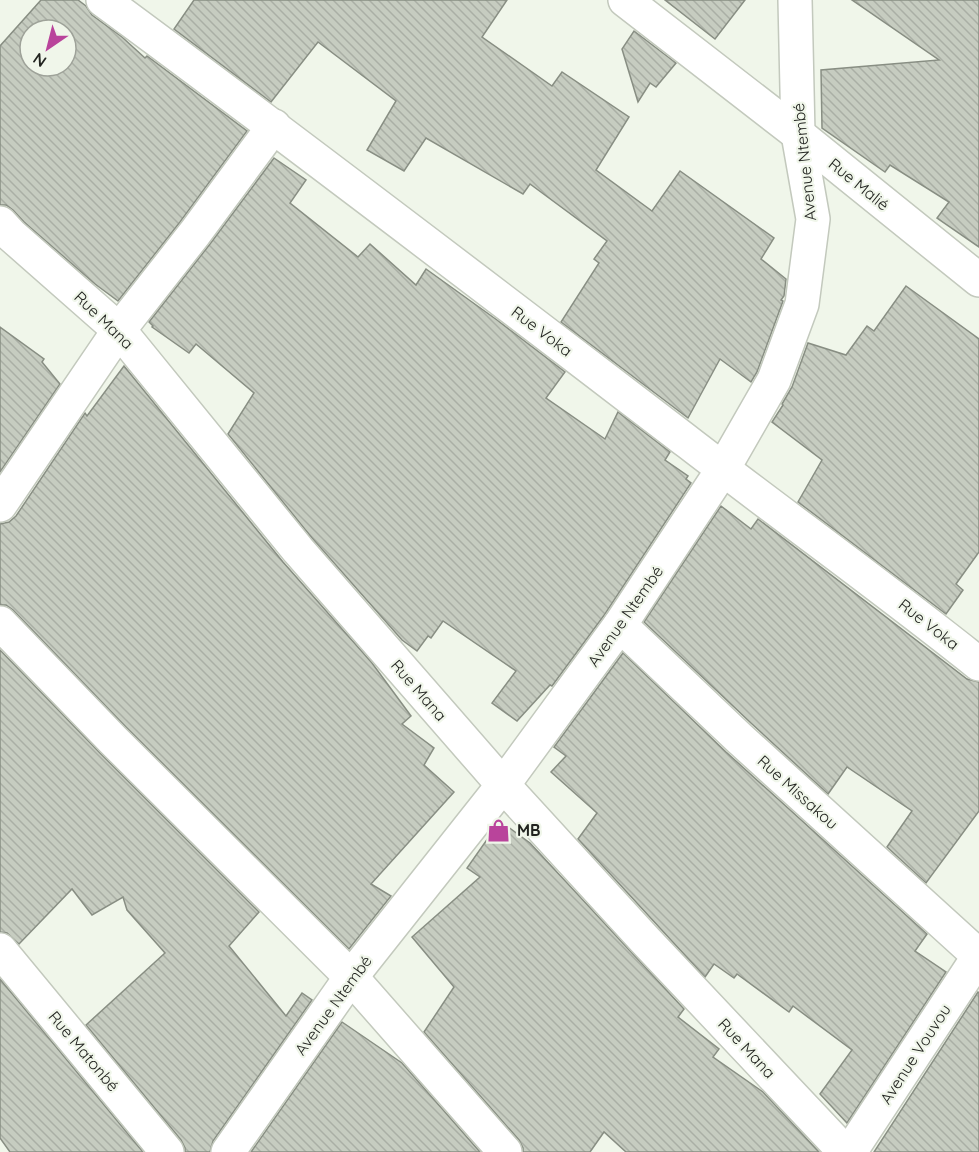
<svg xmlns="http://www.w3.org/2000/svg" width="979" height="1152" font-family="Quicksand,sans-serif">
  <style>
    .building { fill: url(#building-back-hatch); stroke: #888e83; stroke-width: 1.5; fill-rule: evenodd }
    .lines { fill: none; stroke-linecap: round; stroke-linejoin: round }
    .minor-casing { stroke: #c3c9bd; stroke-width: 36 }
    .minor { stroke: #fff; stroke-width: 33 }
    .labels { text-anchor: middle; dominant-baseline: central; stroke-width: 4.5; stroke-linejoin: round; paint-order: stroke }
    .street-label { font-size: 16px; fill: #222420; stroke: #f0f6ea }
    .poi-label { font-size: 16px; font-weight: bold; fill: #222420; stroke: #f0f6ea; text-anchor: start }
  </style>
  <defs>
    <pattern id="building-back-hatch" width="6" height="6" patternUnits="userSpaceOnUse" patternTransform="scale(1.5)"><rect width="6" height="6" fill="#c6ccc0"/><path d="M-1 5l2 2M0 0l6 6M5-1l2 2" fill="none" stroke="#aaafa5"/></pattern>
  </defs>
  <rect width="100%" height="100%" fill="#f0f6ea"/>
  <g class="building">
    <path d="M41 0H78L86 6 92 15 122 37 145 58 147 56 247 131 180 222 118 301 95 284 24 222 13 210 6 205H0V46ZM30 30H66V66H30Z"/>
    <polygon points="194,0 507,0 482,37 552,86 562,72 629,117 596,170 652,211 680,171 774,238 761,259 786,279 784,296 781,300 783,301 757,372 751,382 720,359 688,418 561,322 599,263 594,259 607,241 530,184 523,194 426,138 404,171 367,150 396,101 318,42 271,102 174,29"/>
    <polygon points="665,0 745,0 715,39"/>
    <polygon points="852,0 979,0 979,247 937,218 949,202 890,165 885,172 822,128 821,70 939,60"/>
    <polygon points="634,31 676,63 656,87 650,83 638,102 622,49"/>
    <polygon points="274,158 306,180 290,203 358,257 370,244 416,285 426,269 497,320 565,372 546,398 605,439 618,412 670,452 665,460 688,476 686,479 691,483 605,614 552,686 550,685 517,721 492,703 516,671 443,621 431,638 428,636 417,651 402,640 312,538 228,434 254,393 196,344 189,353 152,327 153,326 149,322 210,244"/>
    <polygon points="906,286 979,339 979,552 956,584 963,590 946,614 798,502 822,460 772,422 783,405 782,404 792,387 808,343 846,355 867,326 874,331"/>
    <polygon points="0,327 44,359 42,362 60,384 0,472"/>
    <polygon points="124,366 283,562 372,663 411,716 402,724 434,748 424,765 454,792 371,884 391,896 349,949 126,727 13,610 6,605 0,605 0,524 9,522 16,516 85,413 87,416"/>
    <polygon points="721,506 751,529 758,519 967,679 979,682 979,811 926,883 887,847 912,811 847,767 828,794 752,724 644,622"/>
    <polygon points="0,650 100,753 259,912 229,946 286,1016 302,993 312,1000 213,1141 210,1152 185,1152 185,1148 181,1140 86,1025 165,953 127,910 123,897 92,915 72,889 19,944 7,933 0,932"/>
    <polygon points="623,653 726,752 927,934 915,951 946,972 847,1123 820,1094 852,1050 793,1006 789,1012 737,974 734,978 714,964 705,977 578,839 597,813 551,772 566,756 554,747"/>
    <polygon points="500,821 530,843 684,1009 678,1017 719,1049 713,1057 763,1092 819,1152 626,1152 604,1132 590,1152 523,1152 523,1148 519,1140 424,1032 454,987 412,937 480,877 467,868"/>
    <polygon points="0,979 143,1152 10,1152 0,1138"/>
    <polygon points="978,992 979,993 979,1152 874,1152"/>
    <polygon points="342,1022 402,1063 480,1152 251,1152"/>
  </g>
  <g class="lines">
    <defs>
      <g id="minor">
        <path d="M103 0C300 145 494 294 689 443 785 517 884 588 979 664"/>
        <polyline points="625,0 798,134 979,280"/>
        <polyline points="0,223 11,235 119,330 298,550 503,785 645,940 845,1152"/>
        <polyline points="0,505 119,330 195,233 274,126"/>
        <polyline points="0,623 113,740 351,977 505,1152"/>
        <polyline points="620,625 739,738 979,956"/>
        <polyline points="0,950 167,1152"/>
        <polyline points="228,1152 351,977 503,785 620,625 723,469 774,380 802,304 813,219 798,134 795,0"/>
        <polyline points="850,1152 979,956"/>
      </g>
    </defs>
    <use href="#minor" class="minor-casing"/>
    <use href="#minor" class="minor"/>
  </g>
  <defs>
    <symbol id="shop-bare" viewBox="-9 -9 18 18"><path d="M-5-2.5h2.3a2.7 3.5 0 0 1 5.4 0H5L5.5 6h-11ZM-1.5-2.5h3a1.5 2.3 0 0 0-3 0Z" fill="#b9449b" stroke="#f0f6ea" stroke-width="2.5" paint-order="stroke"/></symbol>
  </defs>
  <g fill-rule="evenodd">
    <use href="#shop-bare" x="482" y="814" width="33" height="33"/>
  </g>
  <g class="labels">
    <g class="street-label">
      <text transform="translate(804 162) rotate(-96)">Avenue Ntembé</text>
      <text transform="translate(859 184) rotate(39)">Rue Malié</text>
      <text transform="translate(104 320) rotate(44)">Rue Mana</text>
      <text transform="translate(542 331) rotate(37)">Rue Voka</text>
      <text transform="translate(625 616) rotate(-55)">Avenue Ntembé</text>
      <text transform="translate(929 624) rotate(38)">Rue Voka</text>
      <text transform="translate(419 690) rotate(49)">Rue Mana</text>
      <text transform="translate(798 792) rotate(42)">Rue Missakou</text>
      <text transform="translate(333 1005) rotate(-54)">Avenue Ntembé</text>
      <text transform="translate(747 1048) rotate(47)">Rue Mana</text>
      <text transform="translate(84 1051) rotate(50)">Rue Matonbé</text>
      <text transform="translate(915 1054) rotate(-57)">Avenue Vouvou</text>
    </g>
    <g class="poi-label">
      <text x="517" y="830">MB</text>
    </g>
  </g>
  <g transform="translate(48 48) rotate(215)"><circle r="28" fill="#f0f6ea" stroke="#9ea299" stroke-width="1.5"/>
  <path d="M0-4.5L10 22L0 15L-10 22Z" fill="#b9449b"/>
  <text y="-9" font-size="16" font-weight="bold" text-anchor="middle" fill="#222420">N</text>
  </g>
</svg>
